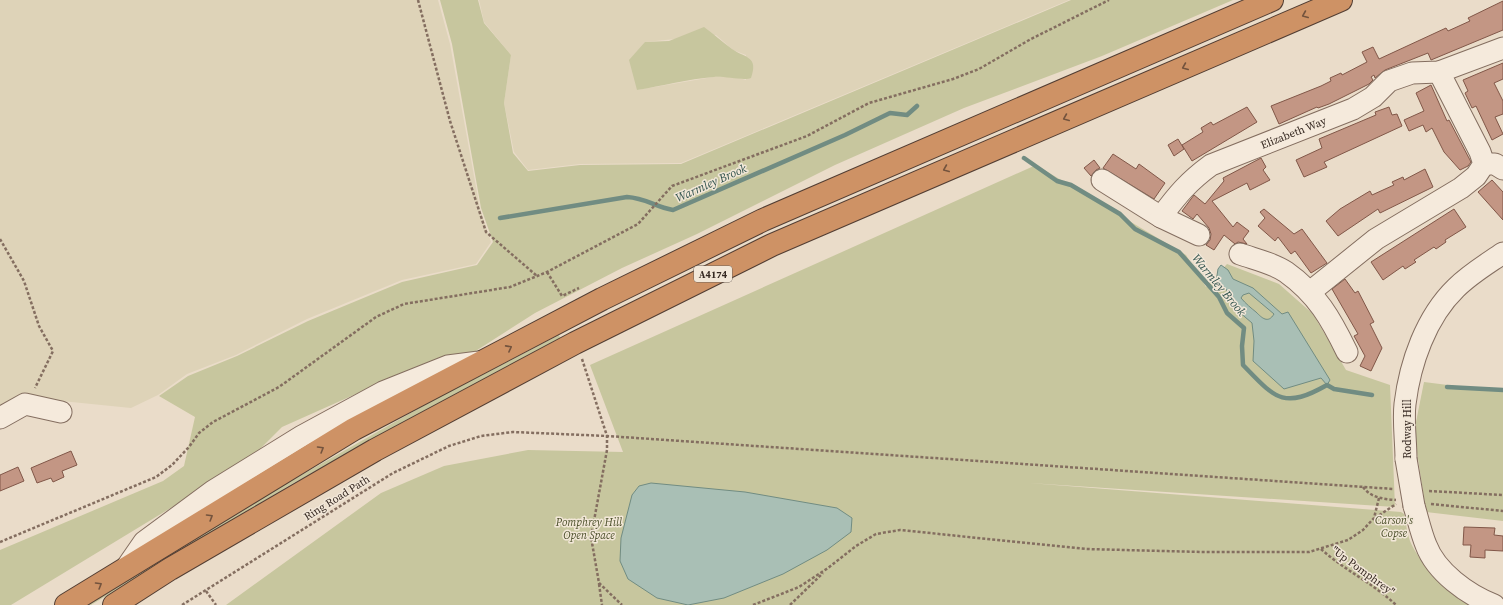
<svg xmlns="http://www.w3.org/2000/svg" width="1503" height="605" font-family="'Source Serif 4',serif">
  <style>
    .farmland { fill: #ded3b8; fill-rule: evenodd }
    .green { fill: #c7c69e }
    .water { fill: #a9bfb5; stroke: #718c82; fill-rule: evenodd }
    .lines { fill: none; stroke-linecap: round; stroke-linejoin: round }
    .stream { stroke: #718c82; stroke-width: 4.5 }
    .building { fill: #c39684; stroke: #815748 }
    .minor-casing { stroke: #846e60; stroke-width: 23 }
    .highway-casing { stroke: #533e33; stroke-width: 24 }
    .path { stroke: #846e60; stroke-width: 2.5; stroke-dasharray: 3 2; stroke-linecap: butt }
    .minor { stroke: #f5eadc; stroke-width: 21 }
    .highway { stroke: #ce9265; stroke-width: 22 }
    .minor-bridge-casing { stroke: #846e60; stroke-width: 23; stroke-linecap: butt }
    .minor-bridge { stroke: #f5eadc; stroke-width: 21 }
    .oneway { stroke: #73533d }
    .labels { text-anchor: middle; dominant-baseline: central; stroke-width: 3; stroke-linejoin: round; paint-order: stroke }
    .shield { fill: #f2e7d8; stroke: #6e6259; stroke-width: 1 }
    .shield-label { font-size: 10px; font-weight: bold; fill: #362922 }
    .street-label { font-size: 11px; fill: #362922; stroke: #f2e7d8 }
    .park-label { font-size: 11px; font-style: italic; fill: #4c502b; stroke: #f2e7d8 }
    .water-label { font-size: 12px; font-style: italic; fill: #33544e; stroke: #f2e7d8 }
  </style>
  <rect width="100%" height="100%" fill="#eadcc9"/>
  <g class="farmland">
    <polygon points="0,0 438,0 450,44 480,209 491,242 476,264 402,280 307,319 236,355 187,374 158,395 131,408 32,398 0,409"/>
    <path d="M479 0H1069L681 163 580 164 528 170 514 152 504 103 511 55 484 22ZM716 35 733 50 746 55V80L732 76 713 77 637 90 645 42Z"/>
  </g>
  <g class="green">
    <polygon points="440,0 478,0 484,23 511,55 504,103 513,153 528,171 580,165 681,164 1071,0 1233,0 1102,56 964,108 835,165 697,234 622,268 535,313 471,354 394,377 282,427 248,461 11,605 0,605 0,550 163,481 184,466 195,417 159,396 188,376 237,356 308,321 402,282 477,265 493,242 481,208 452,44"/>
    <path d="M704 27C714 34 722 42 732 49 745 58 759 56 751 78 744 81 724 76 714 77 688 79 662 86 637 90L629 60 645 42 669 41Z"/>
    <path d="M1036 165 1186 255 1206 287 1227 264 1279 284 1313 314 1346 370 1390 385 1395 507 1029 483 1401 512 1404 514C1406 523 1407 533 1410 541 1419 563 1451 595 1471 605H226L381 493 444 466 528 450 623 452 590 365Z"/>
    <polygon points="559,335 561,340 422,412 290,485 91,605 82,605 275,490 430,402"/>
    <polygon points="1424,382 1503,392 1503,521 1426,512 1414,432"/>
  </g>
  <g class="water">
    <path d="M1221 265 1228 270 1233 279 1253 288 1282 314 1288 312 1330 380 1327 385 1321 378 1284 389 1253 361 1254 341 1252 323 1238 311 1226 289 1216 282 1218 269ZM1249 293 1274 314C1268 324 1262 318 1256 312 1251 308 1246 304 1241 298L1243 295Z"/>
    <polygon points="651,483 745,492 837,508 852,518 851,532 827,550 783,574 724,598 688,605 657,598 628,579 620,561 621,538 632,495 639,486"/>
  </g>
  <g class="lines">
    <g class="stream">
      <path d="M1024 158 1057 181 1071 185 1120 214 1135 229 1179 252 1219 297 1227 313 1244 328 1242 346 1243 365C1275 398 1283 410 1327 385L1334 389 1372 395"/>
      <path d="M500 218 627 197C646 198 655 207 673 210L845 135 890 113 907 115 917 106"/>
      <polyline points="1447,387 1503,390"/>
    </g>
  </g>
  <g class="building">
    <polygon points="1503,1 1503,30 1431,60 1428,53 1385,70 1375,78 1374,75 1371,77 1373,80 1369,84 1329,104 1318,108 1317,107 1279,124 1271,106 1321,86 1331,81 1330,78 1341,73 1342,75 1367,62 1362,52 1373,47 1379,59 1446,28 1448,31 1470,21 1468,18"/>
    <polygon points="1503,63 1503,79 1494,83 1503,101 1503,114 1495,117 1503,134 1492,140 1476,106 1472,108 1465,93 1468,91 1463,80"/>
    <polygon points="1431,85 1447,121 1449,120 1471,162 1468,166 1460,170 1444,152 1432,128 1426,132 1423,125 1409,131 1404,120 1424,111 1416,93"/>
    <polygon points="1247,107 1257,122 1192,161 1182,145 1203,132 1201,128 1211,122 1213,125"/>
    <polygon points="1389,107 1392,115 1397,114 1402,126 1324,162 1327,167 1304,177 1296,160 1322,148 1319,139 1376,115 1375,112"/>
    <polygon points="1178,139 1184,149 1174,156 1168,145"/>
    <polygon points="1113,154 1136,169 1139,164 1165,183 1154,199 1103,168"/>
    <polygon points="1261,158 1266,167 1263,170 1270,180 1250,190 1247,183 1212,201 1233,227 1237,222 1249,231 1243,239 1247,244 1238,242 1235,244 1224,235 1214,250 1206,245 1210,240 1211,234 1209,228 1197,214 1193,219 1182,211 1194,195 1205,204 1224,181 1223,178"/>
    <polygon points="1094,160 1100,168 1096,170 1091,176 1084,168"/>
    <polygon points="1425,169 1433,187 1380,213 1378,209 1338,236 1326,221 1340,209 1370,191 1372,195 1394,185 1392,182 1403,177 1404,180"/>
    <polygon points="1492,180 1503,192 1503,220 1478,192"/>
    <polygon points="1264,209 1294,234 1302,229 1327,263 1311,273 1295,251 1291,254 1278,237 1275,241 1258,226 1265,218 1260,212"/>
    <polygon points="1454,209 1466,227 1445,240 1446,242 1436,249 1434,247 1414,260 1416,262 1405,269 1403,266 1383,280 1371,262"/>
    <polygon points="1345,279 1355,293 1358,291 1374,322 1370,324 1382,348 1371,371 1360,366 1365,356 1354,336 1358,334 1332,289"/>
    <polygon points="71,451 77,465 62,471 64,477 53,482 51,478 37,483 31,468"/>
    <polygon points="18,467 24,481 0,491 0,475"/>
    <polygon points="1464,527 1495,528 1494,535 1503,536 1503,551 1485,550 1485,558 1470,557 1471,545 1463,545"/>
  </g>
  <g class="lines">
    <defs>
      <g id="minor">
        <polyline points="1484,164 1495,164 1503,169"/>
        <polyline points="1102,180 1161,217 1199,235"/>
        <path id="s1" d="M1161 217C1177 195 1189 181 1211 165L1353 109 1373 97 1389 81 1412 73 1439 72 1503 48"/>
        <path d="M1240 254C1254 259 1273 263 1286 272 1317 294 1331 319 1347 352"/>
        <polyline points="1310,292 1376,239 1461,188 1476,176 1484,164 1480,152 1439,72"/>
        <polyline points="0,418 25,404 61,412"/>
        <path d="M1406 459C1406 441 1403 422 1405 404 1410 363 1426 317 1456 288 1470 274 1487 264 1503 253"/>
        <path d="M1414 506C1418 519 1421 533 1426 545 1436 572 1468 595 1494 605"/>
        <polyline points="126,568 144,542 213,491 302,436 383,392 448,366 479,362"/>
      </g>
      <g id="highway">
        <polyline points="66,605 354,429 602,299 763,220 1272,0"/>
        <polyline points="114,605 170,569 375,450 575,343 772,245 1341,0"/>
      </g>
    </defs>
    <use href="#minor" class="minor-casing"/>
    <use href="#highway" class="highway-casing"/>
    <g class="path">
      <polyline points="418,0 450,121 486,232 537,276"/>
      <polyline points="0,239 24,281 39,326 53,351 35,388"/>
      <polyline points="547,272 562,296 579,288"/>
      <polyline points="582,359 607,436 607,450 591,537 599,583 622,605"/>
      <path d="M1363 487C1371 498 1384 499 1396 500"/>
      <polyline points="1429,491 1503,495"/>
      <polyline points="1431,504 1503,511"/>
      <polyline points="1375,518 1396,504"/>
      <polyline points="0,542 156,477 172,465 189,447 199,433 213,422 279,387 376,317 404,304 510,287 547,272 638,224 672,186 807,136 869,103 953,79 979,69 1031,39 1109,0"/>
      <path d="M1321 549C1344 570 1373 583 1396 605"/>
      <polyline points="599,584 602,605"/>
      <polyline points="206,591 216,605"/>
      <polyline points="182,605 393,473 449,446 481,436 513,432 607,436 1394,489"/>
      <polyline points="753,605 799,587 828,568 856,546 876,534 900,530 1086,549 1202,552 1309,552 1348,540 1363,530 1374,518 1379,498"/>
      <polyline points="790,605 823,573"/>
    </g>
    <use href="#minor" class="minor"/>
    <use href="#highway" class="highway"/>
    <defs>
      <polyline id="minor-bridge" points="1406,459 1414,506"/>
    </defs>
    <use href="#minor-bridge" class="minor-bridge-casing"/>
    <use href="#minor-bridge" class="minor-bridge"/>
  </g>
  <defs><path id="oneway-chevron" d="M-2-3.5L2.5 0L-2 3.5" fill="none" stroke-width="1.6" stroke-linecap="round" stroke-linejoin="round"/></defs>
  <g class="oneway">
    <use href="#oneway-chevron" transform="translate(1305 15) rotate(157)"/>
    <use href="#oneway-chevron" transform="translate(1185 67) rotate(157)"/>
    <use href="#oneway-chevron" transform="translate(1066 118) rotate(157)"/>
    <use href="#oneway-chevron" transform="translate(946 169) rotate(157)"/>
    <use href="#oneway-chevron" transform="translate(509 348) rotate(-28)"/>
    <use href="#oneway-chevron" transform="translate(321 449) rotate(-31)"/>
    <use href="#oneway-chevron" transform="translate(210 517) rotate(-31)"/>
    <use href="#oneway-chevron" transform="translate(99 585) rotate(-31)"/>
  </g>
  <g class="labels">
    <rect class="shield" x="694" y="266" width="38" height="16" rx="3"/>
    <g class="shield-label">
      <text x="713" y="274">A4174</text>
    </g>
    <g class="street-label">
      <text stroke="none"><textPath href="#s1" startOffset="161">Elizabeth Way</textPath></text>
      <text transform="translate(1407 429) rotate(-90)">Rodway Hill</text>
      <text transform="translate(337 498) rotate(-32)">Ring Road Path</text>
      <text transform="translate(1363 571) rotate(36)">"Up Pomphrey"</text>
    </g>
    <g class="park-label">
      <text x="1394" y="520">Carson's<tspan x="1394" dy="13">Copse</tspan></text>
      <text x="589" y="522">Pomphrey Hill<tspan x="589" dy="13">Open Space</tspan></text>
    </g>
    <g class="water-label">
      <text transform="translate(711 183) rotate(-24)">Warmley Brook</text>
      <text transform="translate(1219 285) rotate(50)">Warmley Brook</text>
    </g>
  </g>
</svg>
